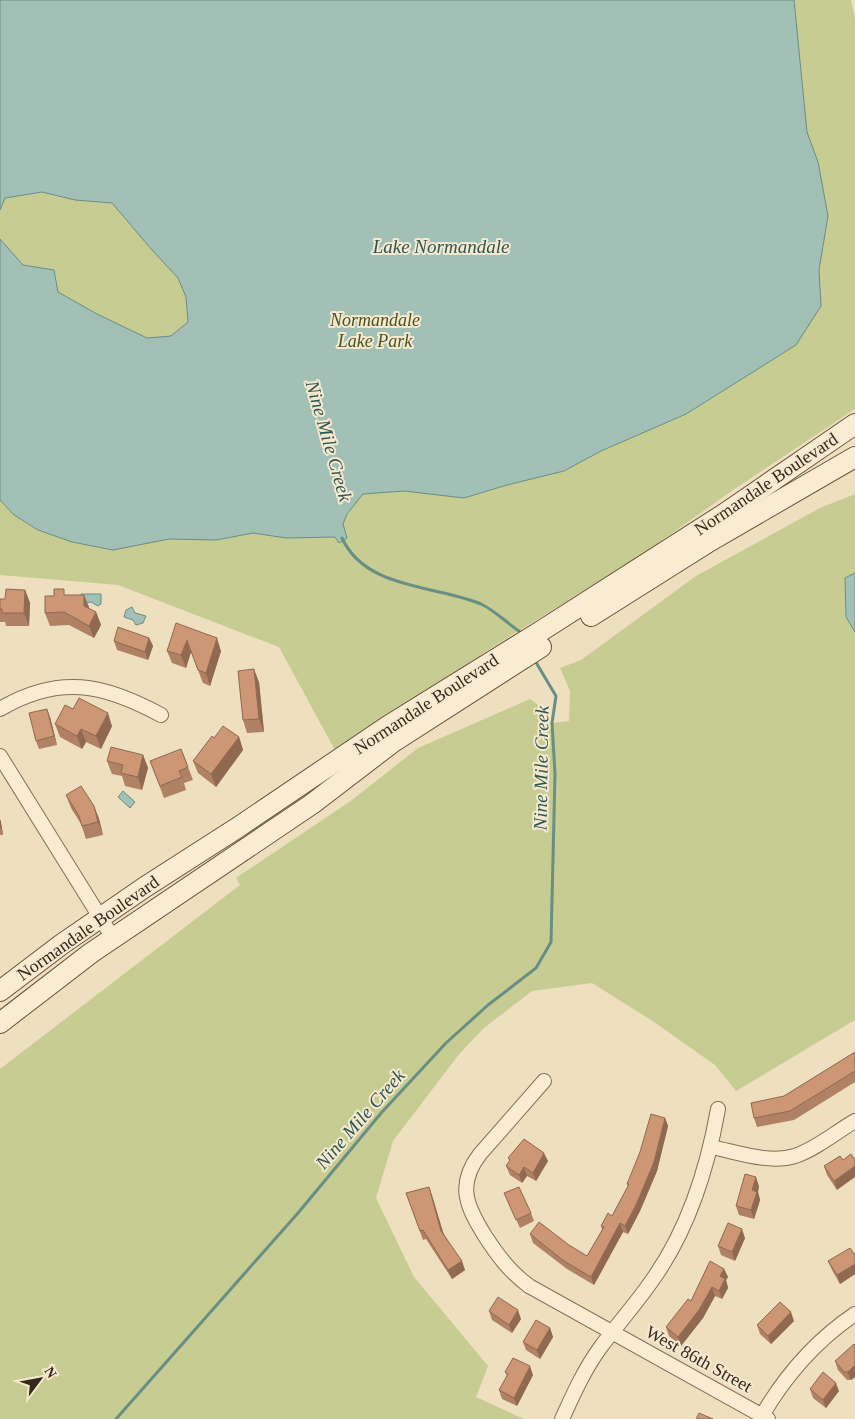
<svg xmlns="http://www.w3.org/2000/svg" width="855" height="1419" font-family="Georgia,serif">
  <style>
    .green { fill: #c7cc93 }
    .water { fill: #a2c0b6; stroke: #698e84 }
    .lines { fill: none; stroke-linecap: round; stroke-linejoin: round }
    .stream { stroke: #698e84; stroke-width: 3 }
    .minor-casing { stroke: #876f57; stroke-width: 16 }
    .secondary-casing { stroke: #69503a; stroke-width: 22 }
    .minor { stroke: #f9ecd2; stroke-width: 14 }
    .secondary { stroke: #f9ecd2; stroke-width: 20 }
    .wall { fill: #b08164 }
    .shaded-wall { fill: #906951 }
    .building { fill: #cd9674; stroke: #906951 }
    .labels { text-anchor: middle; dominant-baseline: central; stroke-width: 4; stroke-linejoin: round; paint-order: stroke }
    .park-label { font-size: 18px; font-style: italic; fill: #485322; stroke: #f6e9cf }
    .street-label { font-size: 18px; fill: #36281c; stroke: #f6e9cf }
    .water-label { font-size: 19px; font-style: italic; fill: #2b5652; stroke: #f6e9cf }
  </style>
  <rect width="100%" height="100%" fill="#eedfbf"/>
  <g class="green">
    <polygon points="0,0 851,0 855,18 855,409 733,490 640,556 491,648 336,752 279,647 118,585 0,575"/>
    <polygon points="855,494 855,573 845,578 846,617 855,632 855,1020 736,1091 715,1065 654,1022 592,983 532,991 484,1028 460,1053 393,1141 376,1198 414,1277 488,1366 476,1397 524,1419 0,1419 0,1069 240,885 236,878 352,800 418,748 530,699 541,707 543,724 569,721 570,691 560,668 581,660 696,576 820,508"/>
  </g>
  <g class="water">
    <polygon points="0,0 794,0 807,132 818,162 828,216 819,270 821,306 796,345 686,414 601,451 564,471 507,485 464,498 404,491 363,494 347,514 343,524 347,538 339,543 335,537 286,538 253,533 216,540 169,539 113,550 72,542 38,530 14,515 0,500 0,239 23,265 54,270 58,292 97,314 147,338 171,336 188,322 186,297 178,278 152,250 112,203 75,200 42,192 5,198 0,210"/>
    <polygon points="855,573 855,632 846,617 845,578"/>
    <polygon points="81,594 101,594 101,604 98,606 91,602 81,603"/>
    <polygon points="132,607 135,613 146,616 143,623 136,625 133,620 124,617 126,610"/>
    <polygon points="123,791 135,802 130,808 118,797"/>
  </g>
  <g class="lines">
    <g class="stream">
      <path d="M342 538C366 590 436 585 481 604 494 610 507 623 519 631L522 636"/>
      <polyline points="116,1419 298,1213 382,1112 446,1043 488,1005 536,968 551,942 555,774 552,723 556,696 534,659"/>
    </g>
    <defs>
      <g id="minor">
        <path d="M0 709C59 674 104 684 161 715"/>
        <polyline points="0,756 113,938"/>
        <path d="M544 1081 480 1154C456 1185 467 1207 485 1236 498 1256 510 1272 529 1286L768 1419"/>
        <path d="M711 1147C737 1152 769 1164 795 1156 816 1149 836 1132 855 1121"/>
        <path d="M562 1419C573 1395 584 1370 600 1348 616 1326 635 1305 651 1282 688 1231 707 1171 718 1109"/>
        <path d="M760 1419C784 1377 815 1341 855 1314"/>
      </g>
      <g id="secondary">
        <polyline points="591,616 710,541 855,457"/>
        <polyline points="0,991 62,944 145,887 237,828 388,726 541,631 724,514 855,424"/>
        <polyline points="0,1023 91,953 312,804 393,742 541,647"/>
      </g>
    </defs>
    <use href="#minor" class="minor-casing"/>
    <use href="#secondary" class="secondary-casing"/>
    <use href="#minor" class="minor"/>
    <use href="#secondary" class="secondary"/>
  </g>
  <g class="wall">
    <polygon points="25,590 30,603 29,626 6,626 5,622 0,622 0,599 5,599"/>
    <polygon points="66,595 96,612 101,625 94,638 69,625 50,626 45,613"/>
    <polygon points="149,638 153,646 148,660 117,650 114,641"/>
    <polygon points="167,651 221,651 210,686 203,683 191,652 186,668 172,663"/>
    <polygon points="259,682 264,732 247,733 243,720"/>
    <polygon points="50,717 57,745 39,749 36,741"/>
    <polygon points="55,724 112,726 101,749 86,742 82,749 60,737"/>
    <polygon points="239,737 243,750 216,787 198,773 193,761 214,738"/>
    <polygon points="181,749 193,780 184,783 186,790 164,798 150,761"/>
    <polygon points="143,755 148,768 142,790 125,786 122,776 112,774 107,761"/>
    <polygon points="66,795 94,806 99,819 103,835 86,839 81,824 71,808"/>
    <polygon points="0,819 3,835 0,835"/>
    <polygon points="855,1052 855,1082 794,1120 757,1127 754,1118 784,1096"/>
    <polygon points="665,1118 668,1126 657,1171 640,1211 628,1234 623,1232 594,1285 567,1269 533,1243 530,1234 569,1245 587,1256 602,1230 601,1226 612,1216 628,1186 627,1184"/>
    <polygon points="840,1156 837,1190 827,1175 824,1166"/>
    <polygon points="508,1158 548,1161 536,1181 527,1176 522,1183 510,1175 506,1166 510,1161"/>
    <polygon points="759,1186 758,1192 760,1200 754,1219 739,1215 736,1206"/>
    <polygon points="429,1187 443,1232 465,1270 452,1279 426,1239 423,1240 406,1193"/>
    <polygon points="504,1193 531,1213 534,1221 520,1228"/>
    <polygon points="745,1238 735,1261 721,1255 718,1246"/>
    <polygon points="855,1255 855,1274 840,1284 832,1270 828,1261"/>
    <polygon points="724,1269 728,1277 726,1280 728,1288 722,1299 715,1296 703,1318 681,1346 669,1336 666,1327 691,1301"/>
    <polygon points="489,1311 521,1319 512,1333 492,1320"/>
    <polygon points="794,1321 771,1344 760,1334 757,1325"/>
    <polygon points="550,1328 553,1337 540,1359 526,1350 523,1342"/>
    <polygon points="855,1345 855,1377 851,1380 847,1380 838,1370 835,1361"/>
    <polygon points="505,1372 533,1375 517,1406 502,1399 499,1390 507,1376"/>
    <polygon points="810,1389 839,1391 826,1408 813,1398"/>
  </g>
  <g class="shaded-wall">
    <polygon points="25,590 30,603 29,626 24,613"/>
    <polygon points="84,595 89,607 89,619 84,606"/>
    <polygon points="96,612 101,625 94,638 89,626"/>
    <polygon points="149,638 153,646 148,660 145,652"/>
    <polygon points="217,638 221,651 210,686 206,673"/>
    <polygon points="187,640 191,652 186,668 181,655"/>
    <polygon points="254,669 259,682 264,732 259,719"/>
    <polygon points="47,709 50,717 57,745 54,736"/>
    <polygon points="108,713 112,726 101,749 96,736"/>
    <polygon points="81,729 86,742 82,749 77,736"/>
    <polygon points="239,737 243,750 216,787 211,774"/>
    <polygon points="143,755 148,768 142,790 138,777"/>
    <polygon points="94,806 99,819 103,835 98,822"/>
    <polygon points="0,819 1,822 3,835 0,826"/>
    <polygon points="665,1118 668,1126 657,1171 640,1211 628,1234 625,1226"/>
    <polygon points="544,1153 548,1161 536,1181 533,1173"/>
    <polygon points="855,1166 855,1177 837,1190 834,1181"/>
    <polygon points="524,1167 527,1176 522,1183 519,1175"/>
    <polygon points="756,1177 759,1186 758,1192 760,1200 754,1219 751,1210 752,1190"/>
    <polygon points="429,1187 432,1195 445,1239 441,1231"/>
    <polygon points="620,1223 623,1232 594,1285 591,1277"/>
    <polygon points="742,1229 745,1238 735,1261 732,1252"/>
    <polygon points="462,1261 465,1270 452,1279 448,1270"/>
    <polygon points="855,1264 855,1274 840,1284 837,1275"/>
    <polygon points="724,1269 728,1277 726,1280 728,1288 722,1299 719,1291 720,1276"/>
    <polygon points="712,1287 715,1296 703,1318 681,1346 678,1337"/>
    <polygon points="518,1310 521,1319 512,1333 509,1325"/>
    <polygon points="791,1312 794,1321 771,1344 768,1336"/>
    <polygon points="550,1328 553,1337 540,1359 537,1350"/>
    <polygon points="530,1366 533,1375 517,1406 514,1398"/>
    <polygon points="854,1366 855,1369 855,1377 851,1380 848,1372"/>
    <polygon points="836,1383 839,1391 826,1408 823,1400"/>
  </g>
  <g class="building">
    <polygon points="6,589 25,590 24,613 2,613 2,609 0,609 0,599 5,599"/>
    <polygon points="54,589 64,589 64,595 84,595 84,606 96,612 89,626 64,612 45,613 45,596 54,596"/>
    <polygon points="176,623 217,638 206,673 198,670 187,640 181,655 167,651"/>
    <polygon points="118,627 149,638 145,652 114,641"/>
    <polygon points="254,669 259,719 243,720 238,671"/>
    <polygon points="79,698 108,713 96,736 81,729 77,736 55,724 65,705 73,709"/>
    <polygon points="47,709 54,736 36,741 29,713"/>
    <polygon points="223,726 239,737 211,774 193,761 212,736 214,738"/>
    <polygon points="111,747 143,755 138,777 121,773 123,765 107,761"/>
    <polygon points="181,749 188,767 179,771 182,777 160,786 150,761"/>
    <polygon points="81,786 94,806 98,822 82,826 79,816 66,795"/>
    <polygon points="855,1052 855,1071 790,1111 754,1118 751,1103 784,1096"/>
    <polygon points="651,1114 665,1118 654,1162 637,1203 625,1226 620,1223 591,1277 564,1261 530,1234 539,1222 569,1245 587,1256 604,1227 601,1226 608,1213 612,1216 629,1184 627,1184 640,1152"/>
    <polygon points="524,1139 544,1153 533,1173 524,1167 519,1175 506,1166 510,1160 508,1158"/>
    <polygon points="851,1154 855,1160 855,1166 834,1181 824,1166 840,1156 843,1160"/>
    <polygon points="745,1174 756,1177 752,1190 757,1192 751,1210 736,1206"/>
    <polygon points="429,1187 441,1231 462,1261 448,1270 423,1230 420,1231 406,1193"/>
    <polygon points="519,1187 531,1213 516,1220 504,1193"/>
    <polygon points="728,1223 742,1229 732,1252 718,1246"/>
    <polygon points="850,1248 855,1255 855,1264 837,1275 828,1261"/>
    <polygon points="710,1261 724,1269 720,1276 725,1279 719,1291 712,1287 699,1310 678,1337 666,1327 688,1299 691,1301"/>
    <polygon points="498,1297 518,1310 509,1325 489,1311"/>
    <polygon points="780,1302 791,1312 768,1336 757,1325"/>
    <polygon points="536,1320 550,1328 537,1350 523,1342"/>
    <polygon points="854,1344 855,1345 855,1367 854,1366 848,1372 844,1372 835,1361"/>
    <polygon points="513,1358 530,1366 514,1398 499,1390 508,1374 505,1372"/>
    <polygon points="823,1372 836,1383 823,1400 810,1389"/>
    <polygon points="699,1413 713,1419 696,1419"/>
  </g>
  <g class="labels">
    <g class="park-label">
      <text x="375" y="320">Normandale<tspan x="375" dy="21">Lake Park</tspan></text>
    </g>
    <g class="street-label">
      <text transform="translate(766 484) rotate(-34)">Normandale Boulevard</text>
      <text transform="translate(426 704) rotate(-33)">Normandale Boulevard</text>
      <text transform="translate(88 928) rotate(-35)">Normandale Boulevard</text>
      <text transform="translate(699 1359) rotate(29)">West 86th Street</text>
    </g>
    <g class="water-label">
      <text x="441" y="246">Lake Normandale</text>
      <text transform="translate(329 441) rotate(74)">Nine Mile Creek</text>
      <text transform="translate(541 768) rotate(-89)">Nine Mile Creek</text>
      <text transform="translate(360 1119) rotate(-49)">Nine Mile Creek</text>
    </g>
  </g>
  <g transform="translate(40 1379) rotate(58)" stroke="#f6e9cf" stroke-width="4" paint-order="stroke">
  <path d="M0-4L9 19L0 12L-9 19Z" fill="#36281c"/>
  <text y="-8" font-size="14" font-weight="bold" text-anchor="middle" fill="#36281c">N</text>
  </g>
</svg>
